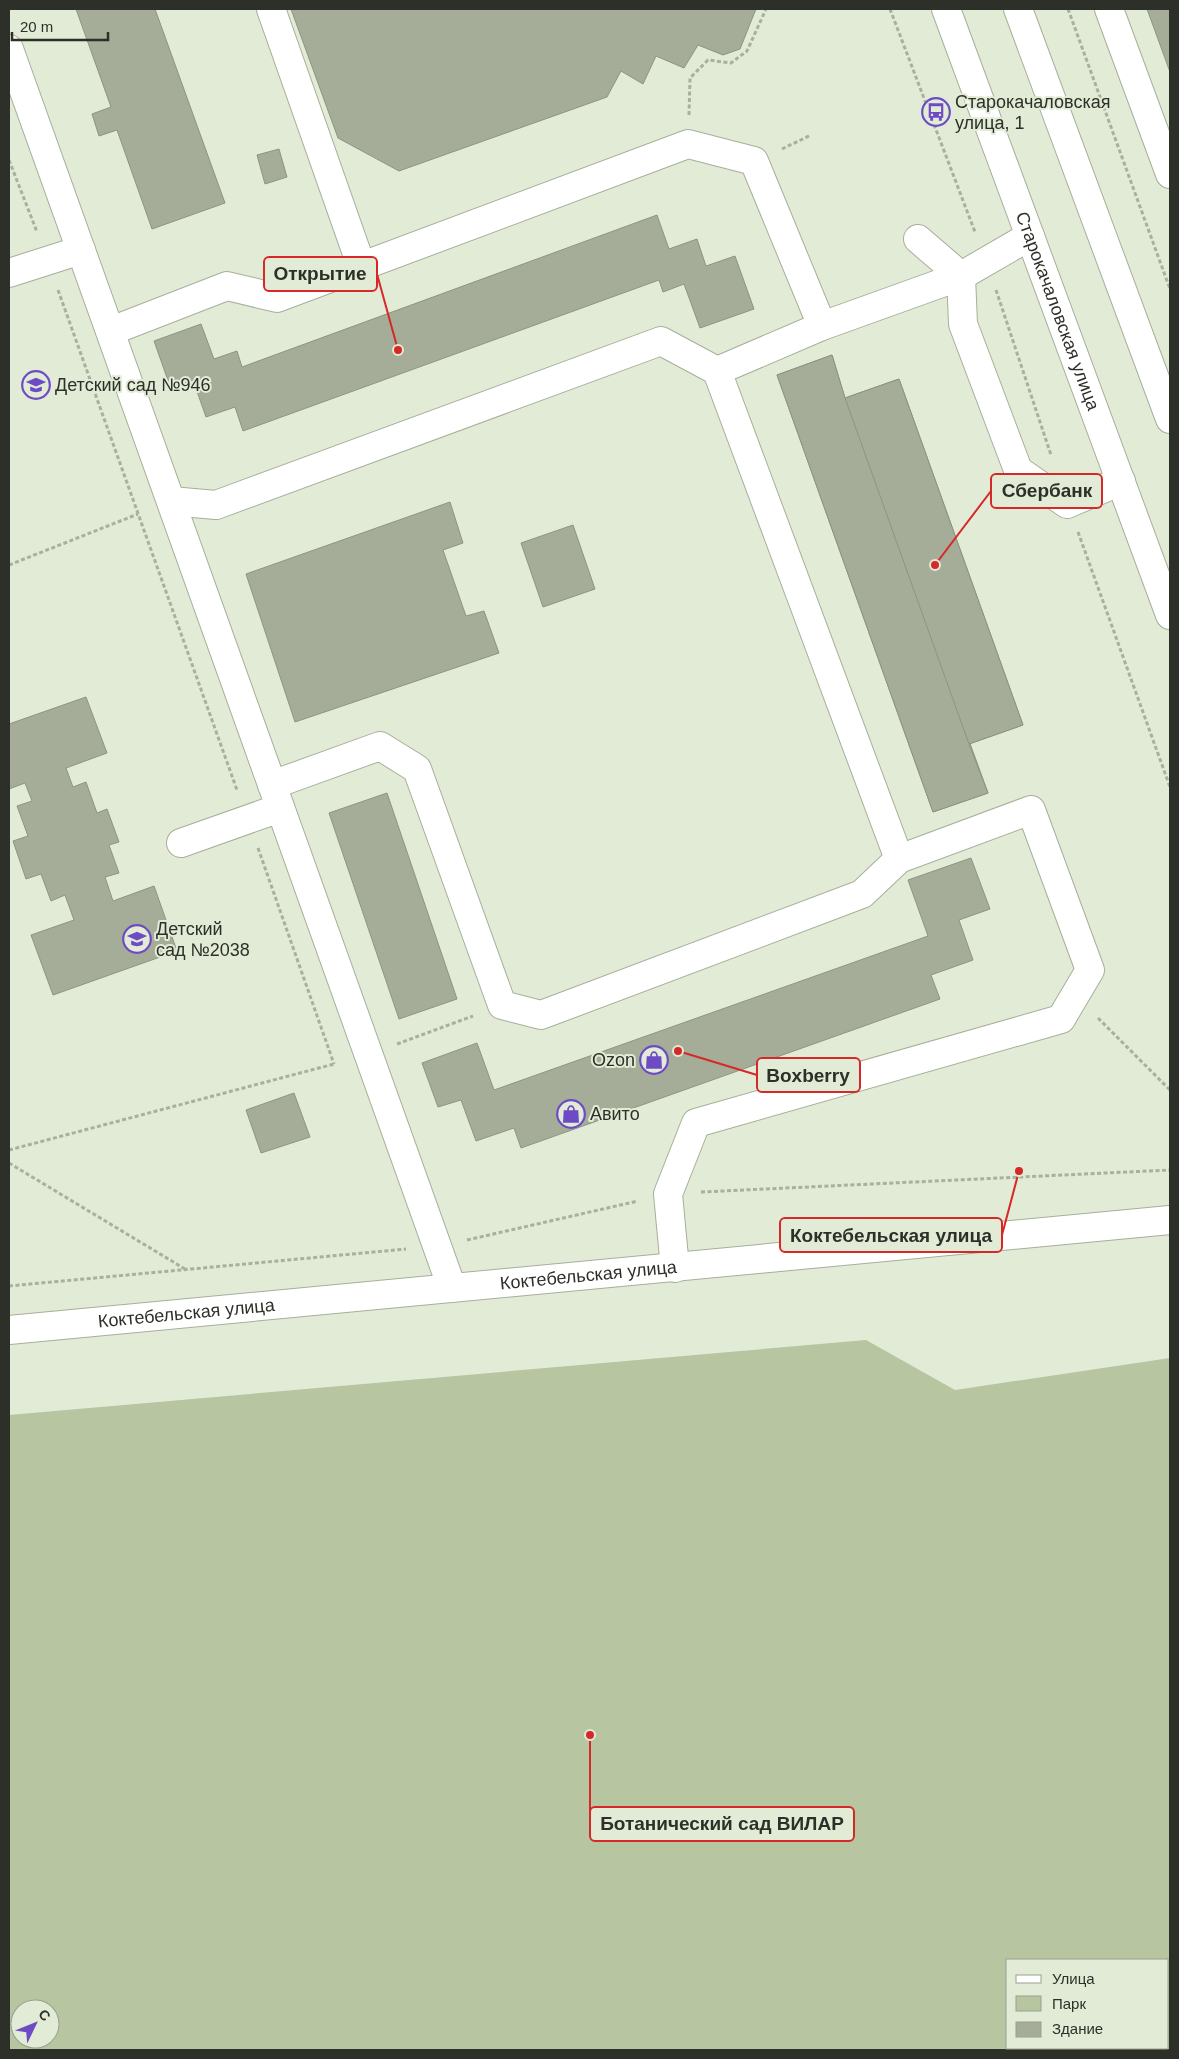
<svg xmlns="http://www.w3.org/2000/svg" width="1179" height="2059" font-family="Arial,sans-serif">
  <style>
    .green { fill: #b7c5a0; fill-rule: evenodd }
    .building { fill: #a5ad99; stroke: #8d9582 }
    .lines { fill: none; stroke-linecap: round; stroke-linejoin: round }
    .minor-casing { stroke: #a7af9b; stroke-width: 30 }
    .path { stroke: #a9b09f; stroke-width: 3; stroke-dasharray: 4 2.5; stroke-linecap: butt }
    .minor { stroke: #fff; stroke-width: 28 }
    .labels { text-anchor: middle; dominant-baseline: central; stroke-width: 4; stroke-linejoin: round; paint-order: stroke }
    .poi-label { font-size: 18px; fill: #2d3028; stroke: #e2ebd6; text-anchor: start }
    .street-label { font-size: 18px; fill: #2d3028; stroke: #e2ebd6 }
    .leader { fill: none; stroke: #d62828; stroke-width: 2 }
    .callout-dot { fill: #d62828; stroke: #e2ebd6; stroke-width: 2 }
    .callout { fill: #e2ebd6; stroke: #d62828; stroke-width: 2 }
    .callout-label { font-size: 19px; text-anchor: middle; font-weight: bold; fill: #2d3028 }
  </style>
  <rect width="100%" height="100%" fill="#e2ebd6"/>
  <path class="green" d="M866 1340 955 1390 1170 1358V2050H9V1415ZM1008 1960H1168V2048H1008ZM20 2009H50V2039H20Z"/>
  <g class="building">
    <polygon points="76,9 155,9 225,203 152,229 117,130 99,136 92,114 111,107"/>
    <polygon points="291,9 756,9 740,49 723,55 698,45 684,68 656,56 643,84 621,71 607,97 399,171 338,138"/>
    <polygon points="1147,9 1170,9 1170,72"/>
    <polygon points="279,149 287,177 265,184 257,155"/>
    <polygon points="657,215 669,249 697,239 706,266 735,256 754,309 700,328 684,284 663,292 659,280 243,431 235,407 206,417 193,380 171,389 154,341 201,324 214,359 237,351 242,367"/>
    <polygon points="832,355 845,398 988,793 933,812 777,375"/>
    <polygon points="832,355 845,398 899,379 1023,725 969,744 988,793 933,812 777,375"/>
    <polygon points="899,379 1023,725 969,744 845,398"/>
    <polygon points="450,502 463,543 443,550 466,616 484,611 499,653 295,722 246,574"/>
    <polygon points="573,525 595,589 543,607 521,543"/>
    <polygon points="86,697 107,753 66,768 73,787 86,782 97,813 107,809 119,842 109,845 119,873 105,877 113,901 154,886 177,951 53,995 31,935 74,920 65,895 51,901 41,874 26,879 13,841 28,836 17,806 32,801 25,783 9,789 9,724"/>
    <polygon points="387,793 457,999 399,1019 329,813"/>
    <polygon points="971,858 990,909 959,920 973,960 931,975 940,999 521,1148 514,1128 476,1141 461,1100 438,1107 422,1063 477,1043 494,1090 928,936 908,880"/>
    <polygon points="294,1093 310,1137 261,1153 246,1110"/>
  </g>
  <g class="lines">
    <defs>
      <g id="minor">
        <polyline points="271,9 361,265"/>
        <path id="s1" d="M946 9 1170 615"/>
        <polyline points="1018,9 1170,419"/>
        <polyline points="1109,9 1170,174"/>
        <polyline points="9,49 452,1288"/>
        <polyline points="918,239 961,276 963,324 1018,470 1067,504 1121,481"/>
        <polyline points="9,273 81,250"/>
        <polyline points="111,331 227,286 277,298 688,144 754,161 822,326"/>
        <polyline points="717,371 899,859"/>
        <polyline points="171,501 216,505 661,341 717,371 822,326 961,276 1030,236"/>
        <polyline points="272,785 380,746 417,769 502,1005 541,1015 862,894 899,859 1031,810 1090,970 1061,1019 696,1123 668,1194 675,1268"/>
        <polyline points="181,843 280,808"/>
        <path id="s2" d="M9 1330 1170 1220"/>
      </g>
    </defs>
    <use href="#minor" class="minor-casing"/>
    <g class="path">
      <polyline points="890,9 975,232"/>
      <polyline points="1068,9 1170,289"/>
      <polyline points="689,115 690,78 708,60 731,63 747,51 766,9"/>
      <polyline points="782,149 811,135"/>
      <polyline points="9,160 37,232"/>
      <polyline points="58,290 237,790"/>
      <polyline points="996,290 1051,455"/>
      <polyline points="1078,532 1170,787"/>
      <polyline points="9,565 138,514"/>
      <polyline points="258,848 334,1064"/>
      <polyline points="1098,1018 1170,1090"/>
      <polyline points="397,1044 473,1016"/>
      <polyline points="9,1150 334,1064"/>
      <polyline points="9,1163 185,1269"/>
      <polyline points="701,1192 1170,1170"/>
      <polyline points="467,1240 638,1201"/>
      <polyline points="9,1286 406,1249"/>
    </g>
    <use href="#minor" class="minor"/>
  </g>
  <defs>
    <symbol id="bus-ring" viewBox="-11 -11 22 22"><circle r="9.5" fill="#e2ebd6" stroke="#6d4bc4" stroke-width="1.5"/><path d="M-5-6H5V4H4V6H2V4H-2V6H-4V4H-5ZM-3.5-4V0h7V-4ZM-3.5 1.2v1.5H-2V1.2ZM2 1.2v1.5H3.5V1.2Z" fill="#6d4bc4"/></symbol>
    <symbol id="school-ring" viewBox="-11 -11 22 22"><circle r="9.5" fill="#e2ebd6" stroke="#6d4bc4" stroke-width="1.5"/><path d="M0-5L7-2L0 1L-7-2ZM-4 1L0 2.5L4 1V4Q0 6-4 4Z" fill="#6d4bc4"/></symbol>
    <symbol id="shop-ring" viewBox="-11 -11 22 22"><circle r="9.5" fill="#e2ebd6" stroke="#6d4bc4" stroke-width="1.5"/><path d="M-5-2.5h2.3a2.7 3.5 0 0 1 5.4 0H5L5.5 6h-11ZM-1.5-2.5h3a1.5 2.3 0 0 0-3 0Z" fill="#6d4bc4"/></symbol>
  </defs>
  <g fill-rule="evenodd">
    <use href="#bus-ring" x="920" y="96" width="32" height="32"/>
    <use href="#school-ring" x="20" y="369" width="32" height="32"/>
    <use href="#school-ring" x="121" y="923" width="32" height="32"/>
    <use href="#shop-ring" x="638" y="1044" width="32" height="32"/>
    <use href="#shop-ring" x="555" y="1098" width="32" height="32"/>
  </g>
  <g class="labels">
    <g class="poi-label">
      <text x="955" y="102">Старокачаловская<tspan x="955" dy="21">улица, 1</tspan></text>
      <text x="55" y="385">Детский сад №946</text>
      <text x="156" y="929">Детский<tspan x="156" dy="21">сад №2038</tspan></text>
      <text x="635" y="1060" text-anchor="end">Ozon</text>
      <text x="590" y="1114">Авито</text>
    </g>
    <g class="street-label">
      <text stroke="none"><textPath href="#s1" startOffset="322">Старокачаловская улица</textPath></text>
      <text stroke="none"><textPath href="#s2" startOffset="582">Коктебельская улица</textPath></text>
      <text stroke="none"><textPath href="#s2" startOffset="178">Коктебельская улица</textPath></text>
    </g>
  </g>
  <path class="leader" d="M398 350L377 274M935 565L991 491M678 1051L757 1075M1019 1171L1002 1235M590 1735L590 1824"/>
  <g class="callout-dot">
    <circle cx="398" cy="350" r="5"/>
    <circle cx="935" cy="565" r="5"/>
    <circle cx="678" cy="1051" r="5"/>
    <circle cx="1019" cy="1171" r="5"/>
    <circle cx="590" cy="1735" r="5"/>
  </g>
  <g class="callout">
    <rect x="264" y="257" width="113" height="34" rx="5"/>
    <rect x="991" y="474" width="111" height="34" rx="5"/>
    <rect x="757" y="1058" width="103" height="34" rx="5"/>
    <rect x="780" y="1218" width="222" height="34" rx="5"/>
    <rect x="590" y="1807" width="264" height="34" rx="5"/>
  </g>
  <g class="callout-label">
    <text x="320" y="280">Открытие</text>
    <text x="1047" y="497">Сбербанк</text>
    <text x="808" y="1082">Boxberry</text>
    <text x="891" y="1242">Коктебельская улица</text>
    <text x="722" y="1830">Ботанический сад ВИЛАР</text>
  </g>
  <rect width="1179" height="2059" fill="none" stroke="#2d3028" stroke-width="20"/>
  <rect x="1006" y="1959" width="162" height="90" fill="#e2ebd6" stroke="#9aa090"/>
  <rect x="1016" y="1975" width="25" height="8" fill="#ffffff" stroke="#9aa090"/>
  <text x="1052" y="1984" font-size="15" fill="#2d3028">Улица</text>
  <rect x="1016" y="1996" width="25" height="15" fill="#b7c5a0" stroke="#9aa090"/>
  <text x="1052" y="2009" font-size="15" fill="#2d3028">Парк</text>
  <rect x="1016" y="2022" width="25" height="15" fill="#a5ad99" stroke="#9aa090"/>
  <text x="1052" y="2034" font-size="15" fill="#2d3028">Здание</text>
  <g transform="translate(35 2024) rotate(47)"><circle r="24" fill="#e2ebd6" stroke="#9aa090"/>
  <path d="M0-4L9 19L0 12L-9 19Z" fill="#6d4bc4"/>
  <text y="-8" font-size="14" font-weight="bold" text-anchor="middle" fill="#2d3028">С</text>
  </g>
  <path d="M12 32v8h96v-8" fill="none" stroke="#2d3028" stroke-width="2.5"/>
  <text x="20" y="32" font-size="15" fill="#2d3028" stroke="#e2ebd6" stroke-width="4" paint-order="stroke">20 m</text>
</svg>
